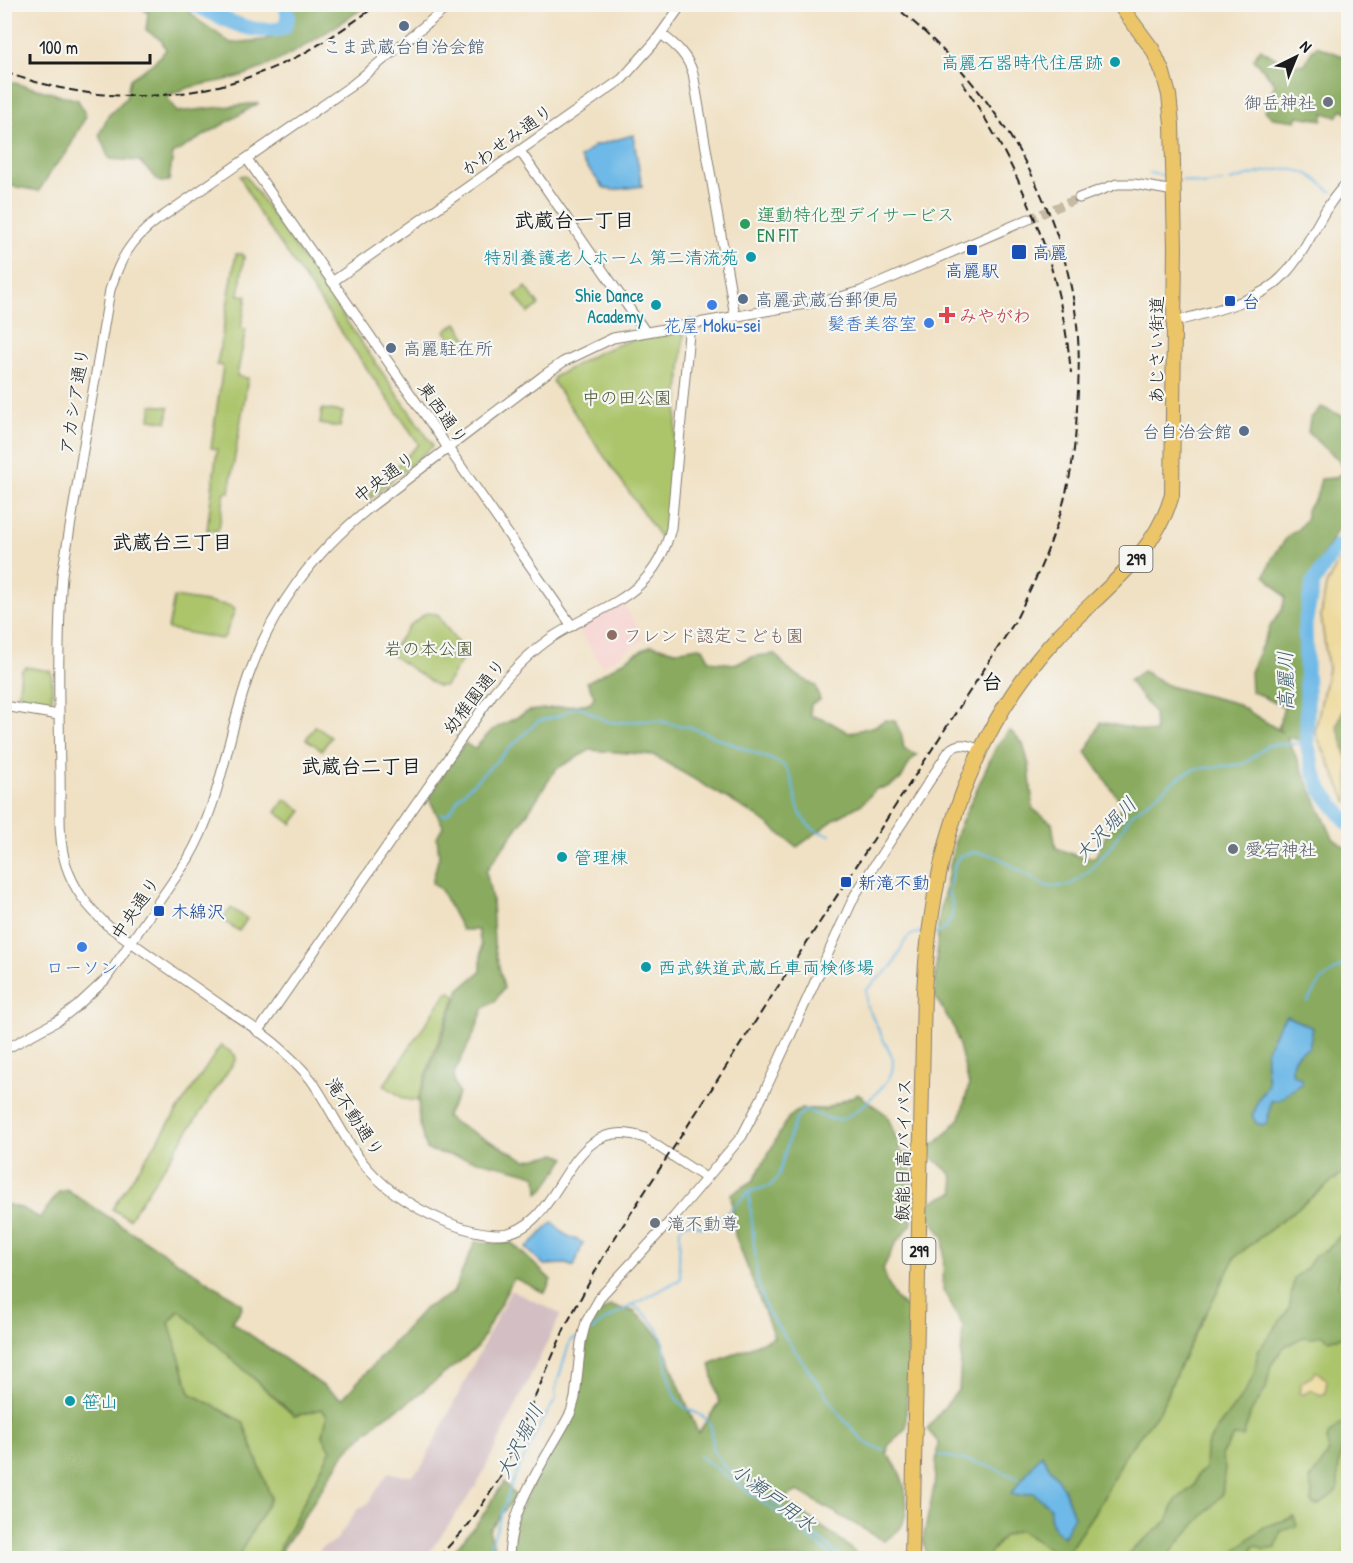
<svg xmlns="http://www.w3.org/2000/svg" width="1353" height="1563" font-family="'Patrick Hand','Klee One',sans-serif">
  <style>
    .built { fill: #f7d0cd }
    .industrial { fill: #d2bec3 }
    .green { fill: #acc46a; stroke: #647043; stroke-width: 1.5 }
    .forest { fill: #89aa5e; stroke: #52633d; stroke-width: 1.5 }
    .sand { fill: #eeda9e; stroke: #857b5d; stroke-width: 1.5 }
    .water { fill: #6eb9e7; stroke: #456a82; stroke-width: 1.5 }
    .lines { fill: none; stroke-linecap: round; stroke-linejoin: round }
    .stream { stroke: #6eb9e7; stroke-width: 2 }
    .river { stroke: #6eb9e7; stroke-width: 15 }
    .minor-tunnel { stroke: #c6baa2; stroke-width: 9; stroke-dasharray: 9 4.5; stroke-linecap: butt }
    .minor-casing { stroke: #867e70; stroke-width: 11 }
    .highway-casing { stroke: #867e70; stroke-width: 16 }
    .minor { stroke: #fff; stroke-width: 9 }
    .highway { stroke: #edc569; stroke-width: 14 }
    .rail { stroke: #1c1c1c; stroke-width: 2; stroke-dasharray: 9 4.5; stroke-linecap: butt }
    .service-dot { fill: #5c6f8a; stroke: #f6f6f2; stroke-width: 2 }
    .culture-dot { fill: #0f9aa8; stroke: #f6f6f2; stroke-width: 2 }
    .worship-dot { fill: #6b7280; stroke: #f6f6f2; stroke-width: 2 }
    .leisure-dot { fill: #2e9e5b; stroke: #f6f6f2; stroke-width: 2 }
    .transit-dot { fill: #1a4fb4; stroke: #f6f6f2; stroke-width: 2 }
    .shop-dot { fill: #3f7fe0; stroke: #f6f6f2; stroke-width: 2 }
    .health-dot { fill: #e0444e; stroke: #f6f6f2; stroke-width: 2 }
    .education-dot { fill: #8d6e63; stroke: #f6f6f2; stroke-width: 2 }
    .labels { text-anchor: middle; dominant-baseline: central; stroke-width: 4.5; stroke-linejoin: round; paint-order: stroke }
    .shield { fill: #f6f6f2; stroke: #5d5d5c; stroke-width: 1.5 }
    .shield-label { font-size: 16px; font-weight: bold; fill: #1c1c1c }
    .service-label { font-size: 18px; fill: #4e5e75; stroke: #f6f6f2; text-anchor: start }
    .culture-label { font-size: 18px; fill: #0d838f; stroke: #f6f6f2; text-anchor: end }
    .worship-label { font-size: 18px; fill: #5b616d; stroke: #f6f6f2; text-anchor: start }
    .street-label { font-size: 18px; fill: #1c1c1c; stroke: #f6f6f2 }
    .leisure-label { font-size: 18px; fill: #27864d; stroke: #f6f6f2; text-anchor: start }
    .transit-label { font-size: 18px; fill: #164399; stroke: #f6f6f2; text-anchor: start }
    .health-label { font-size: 18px; fill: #be3a42; stroke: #f6f6f2; text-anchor: start }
    .shop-label { font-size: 18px; fill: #366cbe; stroke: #f6f6f2 }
    .park-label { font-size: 18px; fill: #4e5737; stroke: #f6f6f2 }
    .education-label { font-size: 18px; fill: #785e54; stroke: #f6f6f2; text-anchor: start }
    .neighbourhood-label { font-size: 20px; font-weight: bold; fill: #1c1c1c; stroke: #f6f6f2 }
    .water-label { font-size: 20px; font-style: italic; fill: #3d5b6d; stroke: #f6f6f2 }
    .quarter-label { font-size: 21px; font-weight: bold; fill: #1c1c1c; stroke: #f6f6f2 }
  </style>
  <rect width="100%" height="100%" fill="#f6f6f2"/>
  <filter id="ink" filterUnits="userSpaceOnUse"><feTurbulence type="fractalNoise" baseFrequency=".0167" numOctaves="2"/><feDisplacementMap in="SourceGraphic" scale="12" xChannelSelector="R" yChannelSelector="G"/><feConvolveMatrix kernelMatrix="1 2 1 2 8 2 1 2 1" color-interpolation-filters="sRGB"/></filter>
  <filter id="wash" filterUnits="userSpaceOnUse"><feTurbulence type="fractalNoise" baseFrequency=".008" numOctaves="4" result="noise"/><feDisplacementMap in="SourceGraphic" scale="24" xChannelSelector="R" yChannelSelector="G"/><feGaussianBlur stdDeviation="1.35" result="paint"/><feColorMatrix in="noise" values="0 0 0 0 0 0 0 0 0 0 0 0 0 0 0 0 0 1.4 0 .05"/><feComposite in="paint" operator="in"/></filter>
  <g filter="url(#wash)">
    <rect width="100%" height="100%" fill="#f0e1c4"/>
    <polygon class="built" points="623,603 644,639 602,666 579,630 580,627"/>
    <polygon class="industrial" points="511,1290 561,1314 478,1483 433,1547 422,1558 315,1558 322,1547 335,1542 357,1510 367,1504 389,1472 401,1476 412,1475 421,1468"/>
    <g class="green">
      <polygon points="245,175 432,444 432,447 371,498 370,493 419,444 259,213 240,176"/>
      <polygon points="236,254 242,254 244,257 239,295 247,296 241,328 246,329 237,376 248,378 229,492 225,492 219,528 216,531 207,530 217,449 211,448 223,366 217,365"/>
      <polygon points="526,287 539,305 528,313 515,295"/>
      <polygon points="457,323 468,340 457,348 445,331"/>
      <polygon points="682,332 684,335 667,527 665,535 660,537 553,382 554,377 597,353 628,341"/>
      <polygon points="152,405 169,407 167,422 150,419"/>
      <polygon points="322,409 343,412 340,427 320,424"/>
      <polygon points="174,597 232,606 235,610 225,636 221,639 168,629"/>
      <polygon points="426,613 437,614 464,652 464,657 445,686 437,686 393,656 392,650 409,626"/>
      <polygon points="26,667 50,671 52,675 52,698 47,704 18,699 21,671"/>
      <polygon points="315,726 331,737 322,750 306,739"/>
      <polygon points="285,799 302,811 292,824 276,812"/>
      <polygon points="231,908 247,919 239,931 222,920"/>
      <polygon points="447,992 451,992 456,996 430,1062 418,1101 404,1099 384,1085"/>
      <polygon points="221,1045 235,1055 236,1059 129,1219 112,1209"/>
      <polygon points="1348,1169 1348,1558 987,1558 1003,1536 1019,1530 1064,1558 1101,1502 1127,1452 1160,1410 1187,1350 1235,1257"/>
      <polygon points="180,1310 294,1416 321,1409 327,1415 323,1436 331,1450 278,1551 271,1558 237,1558 271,1498 243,1422 190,1394 169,1323"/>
    </g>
    <g class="forest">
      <path d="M139 5H182L198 20 231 43 264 40 290 30 294 13V5H368C328 31 288 60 242 76 217 84 189 83 167 97L177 112 259 103 173 154 169 181 160 182 139 161 109 159 99 135 108 116 126 98 130 79 152 64 166 50 161 40 146 30 148 13Z"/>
      <polygon points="1317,46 1348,58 1348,113 1342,109 1337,117 1324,113 1322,120 1298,116 1296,121 1273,118 1265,111 1275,83 1253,59 1260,49 1277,59 1289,57 1297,65 1305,64 1312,50"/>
      <path d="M7 81 78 100 86 116 66 154 54 167 39 191 6 185C5 162 4 144 14 123L5 105Z"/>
      <polygon points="1321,407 1348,418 1348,502 1344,508 1343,521 1310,577 1302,617 1303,741 1287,737 1333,838 1348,850 1348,1169 1235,1257 1187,1350 1160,1410 1127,1452 1101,1502 1064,1558 1019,1530 1003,1536 987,1558 927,1558 923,1539 934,1487 938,1442 927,1429 959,1389 963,1326 943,1290 944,1238 928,1214 930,1202 955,1192 952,1175 933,1158 929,1145 937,1143 960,1118 969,1085 955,1030 935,996 938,923 957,832 997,745 1010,730 1023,744 1029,765 1033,809 1052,823 1056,848 1077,856 1095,857 1122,804 1086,752 1101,722 1155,733 1154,713 1129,681 1143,671 1169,686 1235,703 1282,732 1278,729 1284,707 1251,691 1250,672 1271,625 1282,610 1285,597 1265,575 1273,557 1288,536 1299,528 1306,519 1306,510 1316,498 1321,479 1334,478 1343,472 1338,459 1323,447 1308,432 1310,419"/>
      <path d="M652 645 675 651 698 647 703 648 710 661 734 664 755 656 775 654 791 672 816 686 820 700 811 704 810 715 830 722 849 733 875 726 885 720 895 721 902 736 904 749 917 755 910 762 901 779 888 787 876 789 862 804 837 818 797 847 757 816 653 755 590 750 556 769 523 820 486 871 492 899 494 944 504 988 495 1001 483 1009 476 1029 454 1074V1082L459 1094 446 1116 453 1122 526 1160 557 1154 566 1158 544 1189 538 1193 537 1176C501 1164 464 1159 427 1150 420 1130 416 1115 420 1094L460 989 481 971V945L478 930H462L441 890 432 883 439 856 437 837 443 826 429 799 436 785 465 743 474 749 492 730 529 711 591 703 594 696 587 682C610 671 629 656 652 645Z"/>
      <polygon points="1348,695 1348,761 1337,726"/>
      <path d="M858 1094 887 1115 902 1154 911 1151 912 1224 895 1244 883 1269C889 1286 893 1300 909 1309L906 1428 888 1446 887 1454C903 1471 913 1503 902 1525 899 1532 890 1537 884 1541L798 1491 782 1499 841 1540 861 1558H509L514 1520 571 1412 586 1322 610 1306 633 1311 651 1326 661 1339 698 1433 719 1403 710 1364 774 1337 735 1235 731 1194 753 1181 788 1118 800 1109H824Z"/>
      <polygon points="67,1190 241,1303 242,1308 232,1322 342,1399 425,1308 453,1293 475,1242 512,1243 551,1280 545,1293 514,1278 477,1348 406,1404 380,1420 347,1450 277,1558 271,1558 278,1551 331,1450 323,1436 327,1415 321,1409 295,1416 179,1310 169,1323 190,1393 243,1422 271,1498 237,1558 5,1558 5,1204 21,1208 40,1218 59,1192"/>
      <polygon points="1348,1227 1348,1256 1343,1259 1338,1284 1348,1326 1344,1336 1328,1340 1322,1334 1311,1338 1303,1337 1284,1347 1271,1365 1266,1389 1251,1412 1243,1437 1234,1436 1221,1455 1225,1468 1222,1495 1179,1542 1167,1558 1132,1558 1127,1554 1167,1521 1176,1500 1195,1485 1197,1475 1205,1469 1206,1447 1216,1430 1246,1391 1254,1374 1258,1351 1289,1309 1294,1278 1307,1268 1315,1255 1327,1250"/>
      <path d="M1348 1418V1441C1337 1455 1338 1473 1338 1490L1320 1505H1314L1311 1501 1312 1493 1310 1480 1327 1456 1328 1450 1327 1440 1329 1434Z"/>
      <polygon points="504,1482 516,1496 489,1530 498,1558 448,1558 481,1518"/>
      <polygon points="1294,1517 1297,1526 1281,1531 1276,1548 1263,1550 1257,1546 1253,1547 1252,1549 1255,1558 1226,1558 1264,1527"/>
    </g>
    <g class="sand">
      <polygon points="1348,554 1348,695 1337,726 1348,761 1348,804 1315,732 1328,669 1321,616 1326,585 1338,563"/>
      <polygon points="1316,1371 1327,1380 1325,1393 1321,1395 1311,1390 1302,1395 1299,1392 1302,1382 1311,1377"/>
    </g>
    <g class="water">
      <polygon points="633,135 642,186 613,190 604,188 580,158 594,146"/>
      <path d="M1286 1016 1313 1028 1309 1048C1295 1053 1290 1060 1293 1075L1301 1078 1302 1083 1279 1100 1271 1101 1267 1124 1262 1125 1256 1123 1252 1115C1257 1109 1256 1105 1259 1098 1262 1094 1265 1091 1267 1086 1269 1076 1264 1064 1266 1053 1267 1045 1281 1022 1286 1016Z"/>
      <polygon points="553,1222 564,1234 583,1243 574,1267 566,1264 544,1265 526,1248"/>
      <path d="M1041 1454 1063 1488 1074 1516 1063 1537C1054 1530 1048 1519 1050 1507L1033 1493 1018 1496 1011 1494Z"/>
    </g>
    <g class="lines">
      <g class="stream">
        <polyline points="1149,173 1166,176"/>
        <polyline points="1182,180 1204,185 1222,182"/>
        <path d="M1230 181C1252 175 1282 164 1305 173 1314 176 1324 186 1332 192"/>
        <polyline points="1343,196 1348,198"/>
        <path d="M440 814 446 815 453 808 459 797 538 721 559 716 577 706C589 709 595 719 611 722 626 724 642 719 658 721 669 722 678 727 690 727L780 763C804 777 783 827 830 835"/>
        <polyline points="886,880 898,879"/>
        <path d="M934 933 943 931C953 917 957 909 948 894 951 879 951 871 959 856L975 852 996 856 1042 884 1051 887 1070 885 1089 871 1109 849 1131 815 1181 776 1195 769 1244 764 1268 745 1307 743"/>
        <polyline points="1307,1002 1323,979 1348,961"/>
        <polyline points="749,1192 758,1284 767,1311 840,1415 863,1441 875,1448 884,1450"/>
        <path d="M634 1306C677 1335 658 1354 674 1394 686 1422 717 1402 712 1449L726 1468 746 1480 843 1558"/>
        <path d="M590 1331 607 1319 679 1280 681 1278 679 1266 680 1228 688 1222 702 1227 707 1225 730 1210 749 1192 770 1186 776 1180C786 1163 788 1118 806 1110 816 1113 828 1120 839 1120 851 1119 883 1088 889 1078 893 1072 893 1066 893 1059L866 1004V990C874 982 883 975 891 967 905 952 898 931 926 933"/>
        <path d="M938 1455C966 1460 993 1465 1018 1479"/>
        <polyline points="699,1456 783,1517 834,1558"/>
        <polyline points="485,1558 490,1548 512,1483 541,1423 556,1399 555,1390 570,1341 576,1338"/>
      </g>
      <g class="river">
        <path d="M193 4C221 17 252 37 284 28L288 17 286 4"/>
        <polyline points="1348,541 1336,548 1313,583 1305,624 1307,693 1307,743 1313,769 1322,791 1348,823"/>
      </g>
    </g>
  </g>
  <g filter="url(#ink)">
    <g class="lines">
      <polyline class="minor-tunnel" points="1029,219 1079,198"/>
      <defs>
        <g id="minor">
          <path d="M451 4 351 86 156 221C130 241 120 259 110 290L62 575C57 641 59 707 60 773 61 802 57 837 66 865 74 890 88 907 107 925 145 952 183 979 222 1006 241 1020 263 1032 280 1048 291 1058 303 1069 312 1081 329 1106 342 1134 359 1158 381 1187 409 1206 442 1220 458 1227 480 1234 499 1234 566 1232 563 1108 645 1138L706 1178"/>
          <path d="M661 34C676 45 687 55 693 73L735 316"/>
          <polyline points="520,151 645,331"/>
          <polyline points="247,159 572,626"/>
          <polyline points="1079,198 1117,184 1134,184 1174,191"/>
          <polyline points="332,282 622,79 655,42 682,4"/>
          <path d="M1174 322C1207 312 1258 303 1283 276 1310 249 1320 208 1348 182"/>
          <polyline points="4,706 59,715"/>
          <path d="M258 1032 494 692C511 672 529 653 551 638 604 603 654 599 671 528L690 323"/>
          <path d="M4 1050 59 1020 76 1007 105 980 188 859C222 801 227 734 250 672 275 604 313 554 369 508L543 376 563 362 613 338 834 299 861 291 1029 219"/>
          <path d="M509 1558C510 1503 547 1459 571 1412L575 1398 581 1342 586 1322 601 1296 674 1217 742 1136 762 1097 855 895 949 751C958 741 969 745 980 750"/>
        </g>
        <path id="highway" d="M912 1558 924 991C931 859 967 733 1060 634 1102 591 1155 555 1172 495L1175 247 1172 124 1169 95 1163 73 1153 50 1119 4"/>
      </defs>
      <use href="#minor" class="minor-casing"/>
      <use href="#highway" class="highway-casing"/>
      <use href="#minor" class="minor"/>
      <use href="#highway" class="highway"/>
      <g class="rail">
        <path d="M4 72C100 106 193 105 286 62 319 47 349 25 379 4"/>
        <path d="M962 82C1022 172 1061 264 1071 373"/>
        <path d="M438 1558 469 1524 500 1478 566 1325 607 1250 1014 623C1037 578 1057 534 1068 484 1074 459 1076 433 1077 408 1079 378 1080 347 1076 317 1060 194 989 81 892 4"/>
      </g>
    </g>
  </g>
  <g class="service-dot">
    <circle cx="404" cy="26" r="6"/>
    <circle cx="743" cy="299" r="6"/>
    <circle cx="391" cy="348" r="6"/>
    <circle cx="1244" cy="431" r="6"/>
  </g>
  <g class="culture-dot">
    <circle cx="1115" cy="62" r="6"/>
    <circle cx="751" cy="257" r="6"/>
    <circle cx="656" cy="305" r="6"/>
    <circle cx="562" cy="857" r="6"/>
    <circle cx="646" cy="967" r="6"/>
    <circle cx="70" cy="1401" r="6"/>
  </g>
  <g class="worship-dot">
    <circle cx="1328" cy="102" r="6"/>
    <circle cx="1233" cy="849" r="6"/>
    <circle cx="655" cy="1223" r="6"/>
  </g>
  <circle class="leisure-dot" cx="745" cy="224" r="6"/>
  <g class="transit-dot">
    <rect x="966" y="244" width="12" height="12" rx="3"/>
    <rect x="1011" y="244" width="16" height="16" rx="3"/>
    <rect x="1224" y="295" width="12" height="12" rx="3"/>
    <rect x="840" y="876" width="12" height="12" rx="3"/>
    <rect x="153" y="905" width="12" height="12" rx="3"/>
  </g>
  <g class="shop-dot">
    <circle cx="712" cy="305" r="6"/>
    <circle cx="929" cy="323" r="6"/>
    <circle cx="82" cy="947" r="6"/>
  </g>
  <path class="health-dot" d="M944 306h6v6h6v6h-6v6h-6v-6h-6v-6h6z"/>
  <circle class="education-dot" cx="612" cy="635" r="6"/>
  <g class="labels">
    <g class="shield">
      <rect x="1119.5" y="546" width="33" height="26" rx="4.5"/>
      <rect x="902.5" y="1238" width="33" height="26" rx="4.5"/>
    </g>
    <g class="shield-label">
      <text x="1136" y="559">299</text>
      <text x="919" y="1251">299</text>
    </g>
    <g class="service-label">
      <text x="404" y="46" text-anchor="middle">こま武蔵台自治会館</text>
      <text x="755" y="299">高麗武蔵台郵便局</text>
      <text x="403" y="348">高麗駐在所</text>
      <text x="1232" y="431" text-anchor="end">台自治会館</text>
    </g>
    <g class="culture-label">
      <text x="1103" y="62">高麗石器時代住居跡</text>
      <text x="739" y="257">特別養護老人ホーム 第二清流苑</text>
      <text x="644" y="295">Shie Dance<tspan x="644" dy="21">Academy</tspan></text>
      <text x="574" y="857" text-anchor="start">管理棟</text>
      <text x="658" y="967" text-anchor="start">西武鉄道武蔵丘車両検修場</text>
      <text x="82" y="1401" text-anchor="start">笹山</text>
    </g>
    <g class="worship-label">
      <text x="1316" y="102" text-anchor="end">御岳神社</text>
      <text x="1245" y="849">愛宕神社</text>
      <text x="667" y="1223">滝不動尊</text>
    </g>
    <g class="street-label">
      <text transform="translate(507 140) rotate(-36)">かわせみ通り</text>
      <text transform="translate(1156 350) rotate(-90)">あじさい街道</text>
      <text transform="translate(74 401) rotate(-81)">アカシア通り</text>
      <text transform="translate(443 413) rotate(55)">東西通り</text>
      <text transform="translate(384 477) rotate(-37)">中央通り</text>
      <text transform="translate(474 696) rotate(-52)">幼稚園通り</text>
      <text transform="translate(135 908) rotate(-56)">中央通り</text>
      <text transform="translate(355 1117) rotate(57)">滝不動通り</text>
      <text transform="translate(903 1150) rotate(-89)">飯能日高バイパス</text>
    </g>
    <g class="leisure-label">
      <text x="757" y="214">運動特化型デイサービス<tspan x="757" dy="21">EN FIT</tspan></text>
    </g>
    <g class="transit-label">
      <text x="1032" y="252">高麗</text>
      <text x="972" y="270" text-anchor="middle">高麗駅</text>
      <text x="1242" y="301">台</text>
      <text x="858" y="882">新滝不動</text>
      <text x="171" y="911">木綿沢</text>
    </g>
    <g class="health-label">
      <text x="959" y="315">みやがわ</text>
    </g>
    <g class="shop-label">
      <text x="917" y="323" text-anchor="end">髪香美容室</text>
      <text x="712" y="325">花屋 Moku-sei</text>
      <text x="82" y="967">ローソン</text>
    </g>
    <g class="park-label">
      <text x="627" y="397">中の田公園</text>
      <text x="429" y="648">岩の本公園</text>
    </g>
    <g class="education-label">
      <text x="624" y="635">フレンド認定こども園</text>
    </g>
    <g class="neighbourhood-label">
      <text x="574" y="219">武蔵台一丁目</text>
      <text x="172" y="541">武蔵台三丁目</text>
      <text x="361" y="765">武蔵台二丁目</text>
    </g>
    <g class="water-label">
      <text transform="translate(1285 681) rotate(-91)">高麗川</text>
      <text transform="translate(1105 829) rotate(-47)">大沢堀川</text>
      <text transform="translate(519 1441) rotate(-63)">大沢堀川</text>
      <text transform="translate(774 1497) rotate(37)">小瀬戸用水</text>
    </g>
    <g class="quarter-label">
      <text x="992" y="681">台</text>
    </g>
  </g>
  <rect width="1353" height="1563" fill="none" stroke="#f6f6f2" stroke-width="24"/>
  <g transform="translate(1296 57) rotate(43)" stroke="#f6f6f2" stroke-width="4.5" paint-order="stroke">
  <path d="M0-4.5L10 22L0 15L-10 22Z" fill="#1c1c1c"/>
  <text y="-9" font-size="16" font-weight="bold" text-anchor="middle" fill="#1c1c1c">N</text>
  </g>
  <path d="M30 54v9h120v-9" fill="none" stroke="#1c1c1c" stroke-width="3"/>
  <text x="39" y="54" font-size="18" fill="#1c1c1c" stroke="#f6f6f2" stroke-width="4.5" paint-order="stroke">100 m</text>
</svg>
